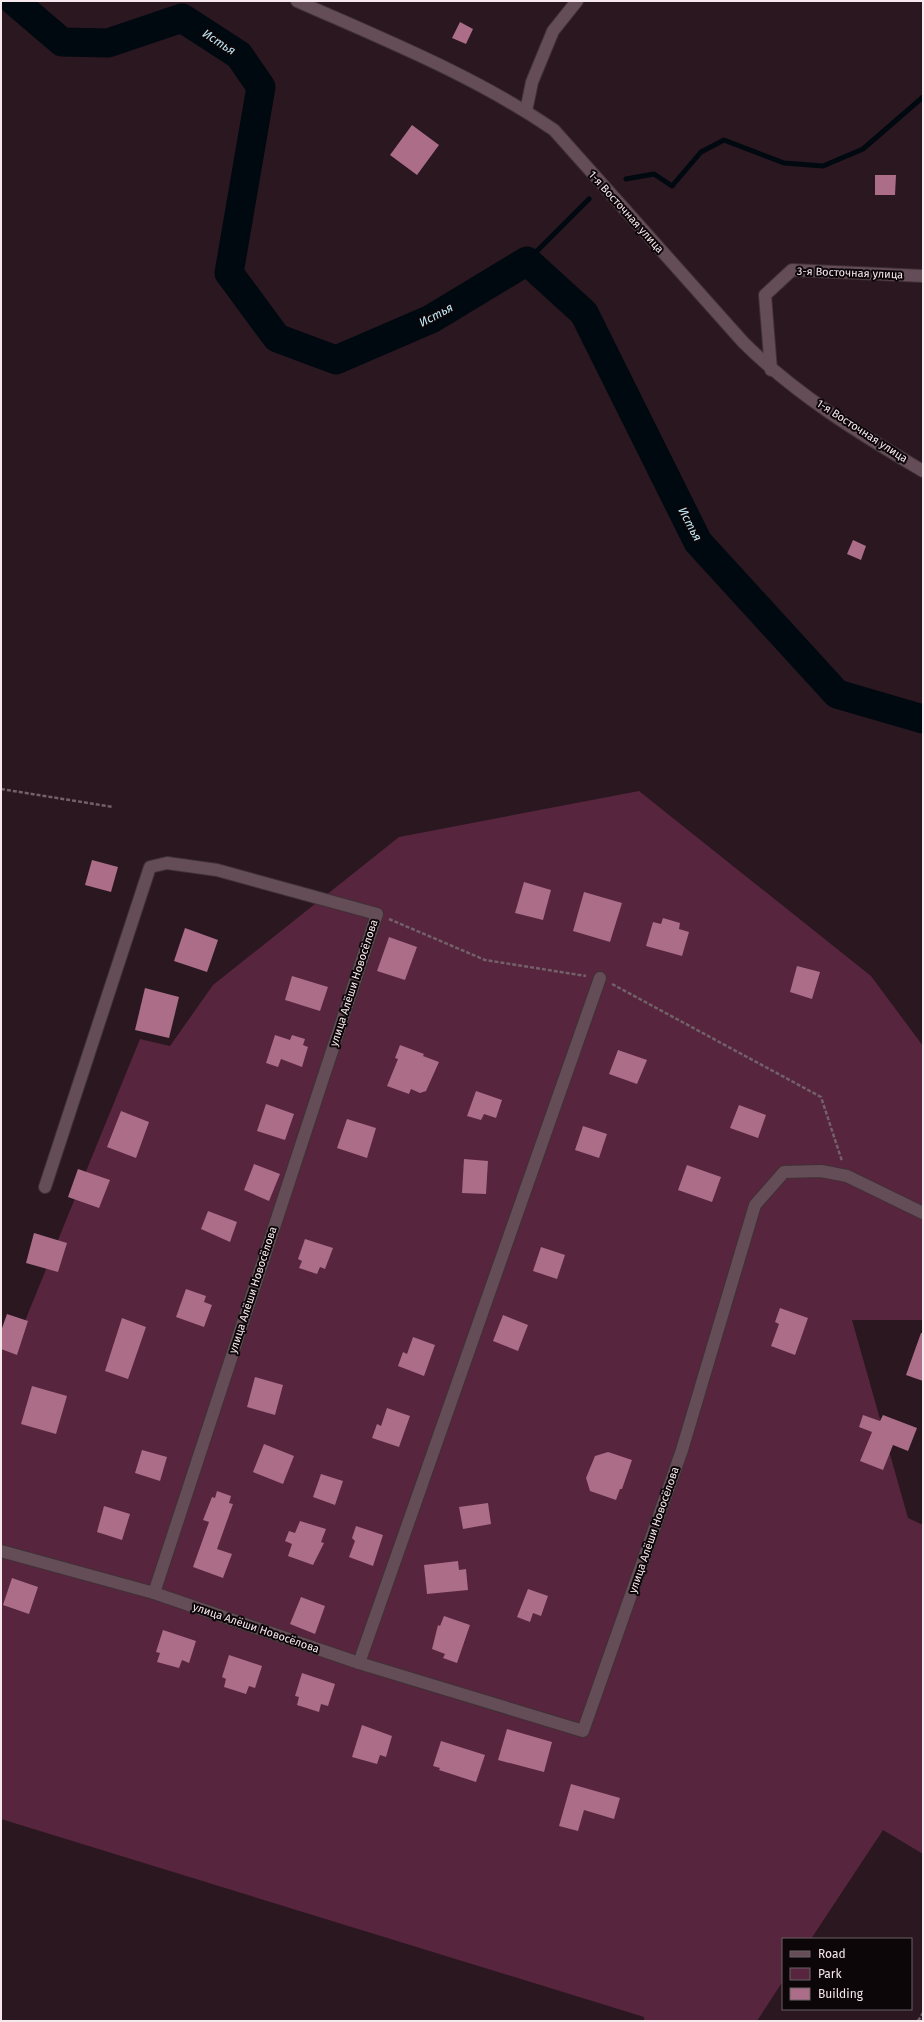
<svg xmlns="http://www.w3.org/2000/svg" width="924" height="2022" font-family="'Fira Sans',sans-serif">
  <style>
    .green { fill: #57253d }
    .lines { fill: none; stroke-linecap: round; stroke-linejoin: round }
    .stream { stroke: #000910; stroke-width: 5 }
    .river { stroke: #000910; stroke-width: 29 }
    .building { fill: #ab6d88 }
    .minor-casing { stroke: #403137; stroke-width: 14 }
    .path { stroke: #726169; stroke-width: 2.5; stroke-dasharray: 4 2; stroke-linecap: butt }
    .minor { stroke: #644d56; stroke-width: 12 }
    .labels { text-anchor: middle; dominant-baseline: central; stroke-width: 4; stroke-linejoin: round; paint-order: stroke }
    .street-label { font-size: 11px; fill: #f6e8ed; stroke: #0d0609 }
    .water-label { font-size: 12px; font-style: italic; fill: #bee8f5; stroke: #0d0609 }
  </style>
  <rect width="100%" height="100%" fill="#2a1720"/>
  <polygon class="green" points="639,791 871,976 923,1046 923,1320 852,1320 908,1518 923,1525 923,1854 883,1830 811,1939 783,1939 783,1981 757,2021 644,2021 644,2017 1,1819 1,1338 18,1338 140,1039 170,1046 213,985 399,837"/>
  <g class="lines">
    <g class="stream">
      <polyline points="626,179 654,174 672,186 701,152 724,140 784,163 823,166 863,149 923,97"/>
      <polyline points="527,261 589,199"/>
    </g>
    <polyline class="river" points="14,1 62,42 108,43 182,18 239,55 261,87 229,273 277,338 336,360 431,319 527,261 584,313 698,542 837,694 923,719"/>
  </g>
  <g class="building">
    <polygon points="460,22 473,29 466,44 452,38"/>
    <polygon points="412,125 439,145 417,175 390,155"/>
    <polygon points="875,175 896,175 895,195 875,195"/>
    <polygon points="853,540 866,546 861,560 847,554"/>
    <polygon points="92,860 118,867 111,892 85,885"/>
    <polygon points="524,882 551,890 543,920 515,913"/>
    <polygon points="584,892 622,903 610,942 573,931"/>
    <polygon points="663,918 680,923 679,929 689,932 682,956 646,946 653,922 661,924"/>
    <polygon points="185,928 218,940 207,972 174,961"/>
    <polygon points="389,937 417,947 405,980 377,971"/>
    <polygon points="797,966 820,972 812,999 790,992"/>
    <polygon points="292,976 328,987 320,1011 285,1000"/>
    <polygon points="145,988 179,997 169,1038 135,1030"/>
    <polygon points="275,1035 290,1040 292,1035 305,1039 303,1045 308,1047 302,1067 281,1059 278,1067 266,1063"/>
    <polygon points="400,1045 424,1054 423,1056 439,1062 426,1091 420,1093 411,1089 409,1094 387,1086 398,1059 395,1058"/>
    <polygon points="618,1050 647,1060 637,1084 609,1074"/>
    <polygon points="476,1091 502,1100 496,1118 484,1114 481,1120 467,1116"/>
    <polygon points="266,1104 294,1114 285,1140 257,1131"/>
    <polygon points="739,1105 766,1115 758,1138 730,1128"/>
    <polygon points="121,1111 149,1122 136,1158 107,1147"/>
    <polygon points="347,1119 376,1128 367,1158 337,1148"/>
    <polygon points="583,1126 607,1134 599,1158 575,1150"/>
    <polygon points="464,1159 488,1161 486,1194 462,1193"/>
    <polygon points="254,1164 280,1174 269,1201 244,1190"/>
    <polygon points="687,1165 721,1177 712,1202 678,1190"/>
    <polygon points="78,1169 110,1180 99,1208 68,1197"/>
    <polygon points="208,1211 237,1222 230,1242 201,1229"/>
    <polygon points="34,1233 67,1243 58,1272 26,1263"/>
    <polygon points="305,1239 333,1248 325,1269 320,1267 317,1274 299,1268 302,1261 298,1259"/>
    <polygon points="541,1247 565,1255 557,1279 533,1271"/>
    <polygon points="186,1289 206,1296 204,1302 212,1305 204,1327 176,1317"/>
    <polygon points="780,1308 808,1318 795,1355 771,1346 779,1324 775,1322"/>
    <polygon points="7,1314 28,1321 17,1355 1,1349 1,1331"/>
    <polygon points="503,1315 528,1325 518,1351 493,1341"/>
    <polygon points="122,1318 146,1327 128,1379 105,1371"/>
    <polygon points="921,1333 923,1333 923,1381 906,1375"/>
    <polygon points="413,1337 435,1345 424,1376 398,1366 403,1352 407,1354"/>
    <polygon points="255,1377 283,1385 275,1415 247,1407"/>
    <polygon points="32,1386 67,1396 56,1434 21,1424"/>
    <polygon points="387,1408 410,1416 399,1447 372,1438 377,1424 381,1426"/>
    <polygon points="863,1415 880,1421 883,1415 917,1428 908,1451 893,1445 883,1470 860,1461 872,1432 859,1427"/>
    <polygon points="264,1444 294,1456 283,1484 253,1472"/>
    <polygon points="142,1450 167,1457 160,1481 135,1473"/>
    <polygon points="608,1452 632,1460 622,1489 620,1489 616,1500 590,1491 586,1478 595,1456"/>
    <polygon points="321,1474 343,1481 335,1505 313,1497"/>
    <polygon points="217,1491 231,1496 229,1503 233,1504 217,1549 232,1554 223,1578 193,1567 209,1522 203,1520 212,1497 215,1498"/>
    <polygon points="488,1503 491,1524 463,1529 459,1507"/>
    <polygon points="104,1506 130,1514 122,1540 97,1532"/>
    <polygon points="300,1521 326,1529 321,1542 324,1543 313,1565 288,1556 292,1544 285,1541 289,1531 295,1533"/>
    <polygon points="356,1526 383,1535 373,1566 349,1557 355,1541 352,1538"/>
    <polygon points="458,1561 459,1570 466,1569 468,1590 427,1594 424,1565"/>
    <polygon points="12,1578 38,1587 29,1614 3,1605"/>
    <polygon points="528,1589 548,1596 541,1616 533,1613 530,1622 517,1617"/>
    <polygon points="301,1597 325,1606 315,1634 290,1624"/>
    <polygon points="444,1616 470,1625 457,1663 443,1658 445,1654 432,1649 438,1625 440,1626"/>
    <polygon points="163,1630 196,1641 189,1663 182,1660 179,1668 157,1662 160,1653 156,1652"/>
    <polygon points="229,1655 262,1666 255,1688 249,1686 246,1694 224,1687 226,1679 222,1677"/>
    <polygon points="302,1673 335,1684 328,1706 321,1704 319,1712 297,1705 299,1697 295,1696"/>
    <polygon points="362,1725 392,1736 386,1757 380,1755 377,1764 352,1757"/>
    <polygon points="507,1729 552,1742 544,1772 498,1760"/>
    <polygon points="441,1741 485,1755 476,1782 439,1770 440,1768 433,1766"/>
    <polygon points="571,1784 620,1798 614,1819 584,1810 578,1831 559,1826"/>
  </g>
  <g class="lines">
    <defs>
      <g id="minor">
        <path d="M297 1C385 40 475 76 554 130L743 342C795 394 860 434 923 471"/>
        <polyline points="526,111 532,82 553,31 577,1"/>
        <polyline points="771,370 765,295 792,270 923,276"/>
        <polyline points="45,1187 150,867 167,863 217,870 377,914 154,1593"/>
        <polyline points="1,1551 154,1593 359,1663 583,1731 682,1450 755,1205 784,1172 821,1171 847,1176 923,1213"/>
        <polyline points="359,1663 600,978"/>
      </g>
    </defs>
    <use href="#minor" class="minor-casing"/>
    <g class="path">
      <polyline points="1,789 113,807"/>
      <polyline points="389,919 485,960 586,976"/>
      <polyline points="612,984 821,1097 842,1161"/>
      <polyline points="918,2021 923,2013"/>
    </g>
    <use href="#minor" class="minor"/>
  </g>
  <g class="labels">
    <g class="street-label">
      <text transform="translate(626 212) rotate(48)">1-я Восточная улица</text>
      <text transform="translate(850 273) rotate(2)">3-я Восточная улица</text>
      <text transform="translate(862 431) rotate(33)">1-я Восточная улица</text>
      <text transform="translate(354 983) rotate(-72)">улица Алёши Новосёлова</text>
      <text transform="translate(253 1290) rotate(-72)">улица Алёши Новосёлова</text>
      <text transform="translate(654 1530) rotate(-71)">улица Алёши Новосёлова</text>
      <text transform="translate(256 1628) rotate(19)">улица Алёши Новосёлова</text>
    </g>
    <g class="water-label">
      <text transform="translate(219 42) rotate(33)">Истья</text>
      <text transform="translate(436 315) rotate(-28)">Истья</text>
      <text transform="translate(690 524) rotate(62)">Истья</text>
    </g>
  </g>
  <rect width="924" height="2022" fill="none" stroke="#f6e8ed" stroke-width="4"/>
  <rect x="782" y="1938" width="130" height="72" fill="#0d0609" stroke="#6a6064"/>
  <rect x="790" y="1951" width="20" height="6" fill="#644d56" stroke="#6a6064"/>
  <text x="818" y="1958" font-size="12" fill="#f6e8ed">Road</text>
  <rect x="790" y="1968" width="20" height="12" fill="#57253d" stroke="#6a6064"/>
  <text x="818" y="1978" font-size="12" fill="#f6e8ed">Park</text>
  <rect x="790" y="1988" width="20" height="12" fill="#ab6d88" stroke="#6a6064"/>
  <text x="818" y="1998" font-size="12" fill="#f6e8ed">Building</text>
</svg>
